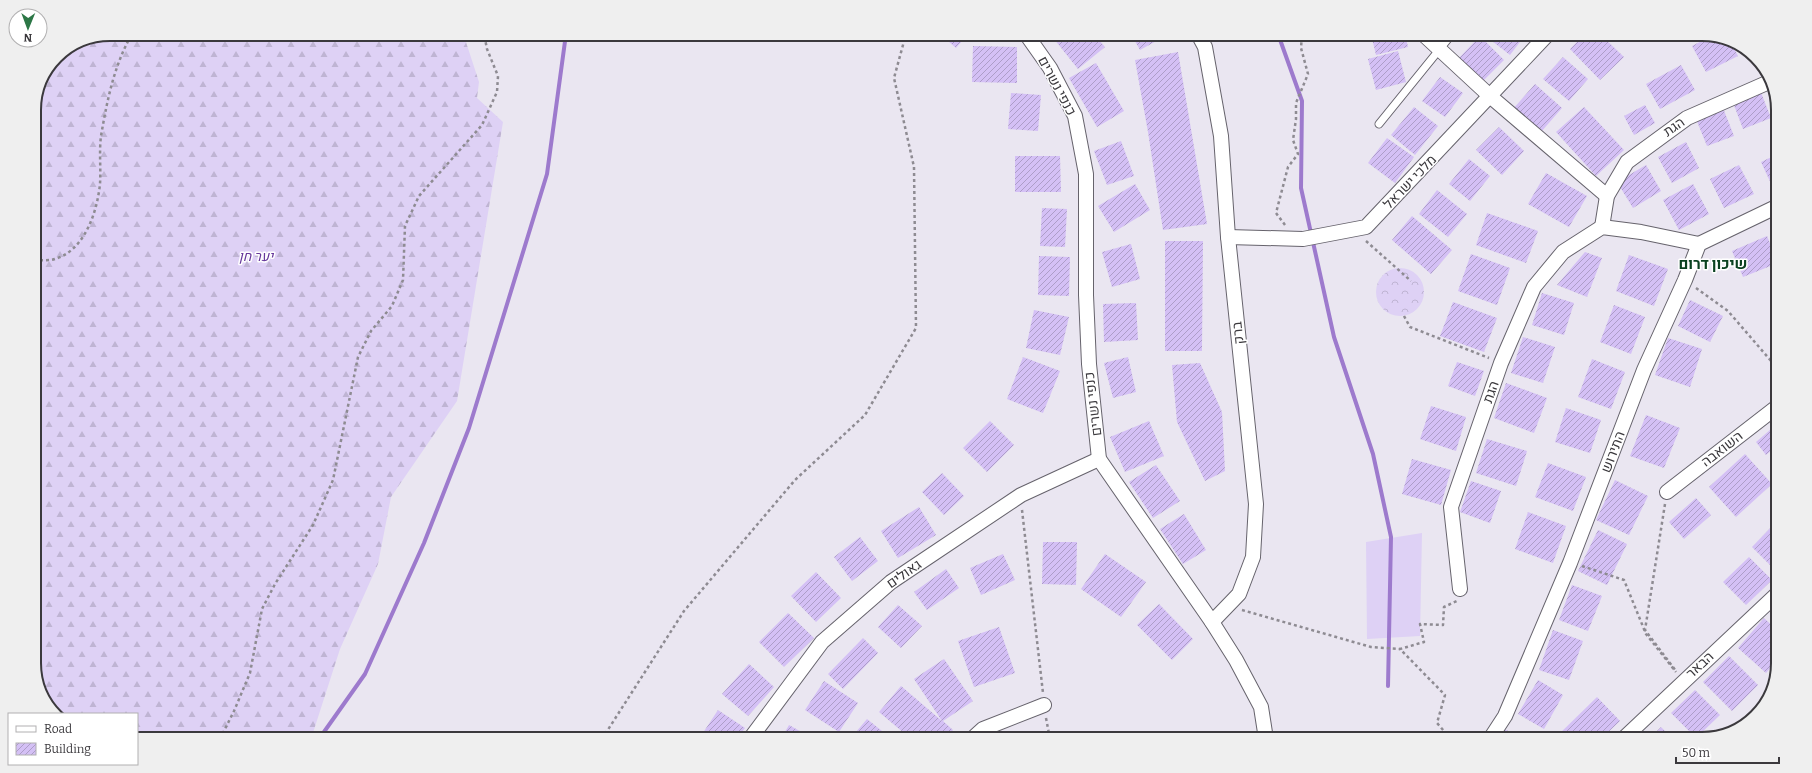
<svg xmlns="http://www.w3.org/2000/svg" width="1812" height="773" font-family="Bitter,Heebo,serif">
  <style>
    .forest { fill: url(#forest-firs) }
    .park { fill: url(#park-crowns) }
    .garden { fill: #ded1f5 }
    .lines { fill: none; stroke-linecap: round; stroke-linejoin: round }
    .stream { stroke: #9d7acd; stroke-width: 4 }
    .building { fill: url(#building-hatch) }
    .lane-casing { stroke: #66636c; stroke-width: 9 }
    .street-casing { stroke: #66636c; stroke-width: 16 }
    .path { stroke: #8e8b92; stroke-width: 2.5; stroke-dasharray: 3 3; stroke-linecap: butt }
    .lane { stroke: #fff; stroke-width: 7 }
    .street { stroke: #fff; stroke-width: 14 }
    .labels { text-anchor: middle; dominant-baseline: central; stroke-width: 3; stroke-linejoin: round; paint-order: stroke }
    .street-label { font-size: 14px; fill: #3b393d; stroke: #fff }
    .park-label { font-size: 14px; font-style: italic; fill: #66389b; stroke: #fff }
    .neighbourhood-label { font-size: 15px; font-weight: bold; fill: #0a4120; stroke: #fff }
    .rim { fill: none; stroke: #3b393d; stroke-width: 2 }
  </style>
  <defs>
    <pattern id="forest-firs" width="22" height="20" patternUnits="userSpaceOnUse"><rect width="22" height="20" fill="#ded1f5"/><path d="M5 1l3.5 6h-7zM16 11l3.5 6h-7z" fill="#bfb4d3"/></pattern>
    <pattern id="park-crowns" width="20" height="18" patternUnits="userSpaceOnUse"><rect width="20" height="18" fill="#ded1f5"/><path d="M2 6a3 3 0 1 1 6 0M12 15a3 3 0 1 1 6 0" fill="none" stroke="#bfb4d3"/></pattern>
    <pattern id="building-hatch" width="6" height="6" patternUnits="userSpaceOnUse"><rect width="6" height="6" fill="#d4c0f5"/><path d="M-1 1l2-2M0 6l6-6M5 7l2-2" fill="none" stroke="#ad9dc8"/></pattern>
  </defs>
  <rect width="100%" height="100%" fill="#eae6f1"/>
  <polygon class="forest" points="110,34 466,34 465,39 479,82 477,98 503,122 457,401 391,497 378,564 340,649 311,739 137,739 137,714 56,714 50,709 34,668 34,105 56,56 81,40"/>
  <circle class="park" cx="1400" cy="292" r="24"/>
  <polygon class="garden" points="1422,533 1420,636 1367,639 1366,542"/>
  <g class="lines">
    <g class="stream">
      <polyline points="1278,34 1302,101 1301,188 1334,337 1373,454 1391,537 1388,686"/>
      <polyline points="319,739 365,674 424,543 469,428 547,174 566,34"/>
    </g>
  </g>
  <g class="building">
    <polygon points="940,34 968,34 956,48"/>
    <polygon points="1050,34 1094,34 1105,47 1078,69"/>
    <polygon points="1131,34 1169,34 1140,50"/>
    <polygon points="1371,34 1405,34 1408,47 1376,55"/>
    <polygon points="1483,34 1526,34 1510,55"/>
    <polygon points="1585,34 1600,34 1624,57 1600,80 1570,49"/>
    <polygon points="1618,34 1641,34 1641,35 1618,38"/>
    <polygon points="1480,36 1504,60 1483,81 1459,58"/>
    <polygon points="1711,36 1729,39 1738,56 1706,72 1692,46"/>
    <polygon points="973,46 1017,47 1017,83 972,82"/>
    <polygon points="1398,51 1406,82 1376,90 1368,59"/>
    <polygon points="1178,52 1207,224 1163,230 1148,132 1135,60"/>
    <polygon points="1563,57 1588,79 1569,101 1543,79"/>
    <polygon points="1096,63 1124,111 1097,127 1069,78"/>
    <polygon points="1681,65 1695,90 1660,109 1646,84"/>
    <polygon points="1440,77 1463,93 1445,117 1422,101"/>
    <polygon points="1535,84 1562,108 1541,132 1513,109"/>
    <polygon points="1760,90 1771,118 1743,129 1732,100"/>
    <polygon points="1011,93 1041,95 1038,131 1008,129"/>
    <polygon points="1645,105 1655,123 1634,135 1624,116"/>
    <polygon points="1414,107 1438,126 1415,155 1391,135"/>
    <polygon points="1584,107 1624,150 1596,176 1556,132"/>
    <polygon points="1723,108 1734,136 1707,146 1696,119"/>
    <polygon points="1499,127 1524,151 1502,175 1476,150"/>
    <polygon points="1387,138 1414,157 1395,183 1368,163"/>
    <polygon points="1121,141 1134,176 1107,185 1094,151"/>
    <polygon points="1686,142 1699,168 1672,183 1658,157"/>
    <polygon points="1778,154 1778,188 1774,190 1761,162"/>
    <polygon points="1015,156 1060,156 1061,192 1015,192"/>
    <polygon points="1469,159 1490,176 1470,201 1449,184"/>
    <polygon points="1646,165 1661,191 1633,208 1617,182"/>
    <polygon points="1739,165 1754,194 1724,208 1710,179"/>
    <polygon points="1546,173 1587,196 1569,227 1528,204"/>
    <polygon points="1135,184 1150,210 1114,232 1098,206"/>
    <polygon points="1693,184 1709,214 1679,230 1663,200"/>
    <polygon points="1437,190 1467,214 1448,237 1419,214"/>
    <polygon points="1042,208 1067,209 1065,247 1040,246"/>
    <polygon points="1487,213 1538,231 1526,263 1476,245"/>
    <polygon points="1412,216 1452,250 1431,274 1392,240"/>
    <polygon points="1767,236 1778,263 1743,277 1732,251"/>
    <polygon points="1165,241 1203,241 1202,351 1165,351"/>
    <polygon points="1131,244 1140,279 1112,287 1102,252"/>
    <polygon points="1585,252 1602,258 1587,297 1557,285"/>
    <polygon points="1471,254 1510,268 1497,305 1458,291"/>
    <polygon points="1629,255 1668,269 1654,306 1616,291"/>
    <polygon points="1039,256 1070,257 1069,296 1038,295"/>
    <polygon points="1542,293 1574,303 1564,335 1532,325"/>
    <polygon points="1690,300 1723,316 1710,342 1678,326"/>
    <polygon points="1453,302 1497,318 1484,352 1440,336"/>
    <polygon points="1136,303 1138,340 1104,342 1103,304"/>
    <polygon points="1614,305 1645,317 1631,354 1600,342"/>
    <polygon points="1034,310 1069,317 1060,355 1026,348"/>
    <polygon points="1523,337 1555,347 1543,383 1511,373"/>
    <polygon points="1668,338 1702,349 1690,387 1655,375"/>
    <polygon points="1023,357 1060,371 1043,413 1007,399"/>
    <polygon points="1128,357 1136,392 1113,398 1104,363"/>
    <polygon points="1592,359 1625,372 1611,409 1578,397"/>
    <polygon points="1457,362 1484,371 1475,396 1448,386"/>
    <polygon points="1200,363 1222,412 1225,471 1205,481 1177,422 1172,365"/>
    <polygon points="1506,383 1547,398 1534,433 1494,418"/>
    <polygon points="1431,406 1466,417 1456,451 1420,439"/>
    <polygon points="1566,408 1601,420 1590,453 1555,442"/>
    <polygon points="1646,415 1680,428 1664,468 1630,456"/>
    <polygon points="990,421 1014,445 987,472 963,448"/>
    <polygon points="1149,421 1164,456 1125,472 1110,437"/>
    <polygon points="1778,423 1778,445 1766,455 1756,442"/>
    <polygon points="1487,439 1527,451 1516,486 1476,473"/>
    <polygon points="1745,454 1772,484 1736,517 1709,487"/>
    <polygon points="1412,459 1451,470 1441,505 1402,494"/>
    <polygon points="1548,463 1586,477 1573,511 1535,497"/>
    <polygon points="1156,465 1180,501 1153,518 1129,482"/>
    <polygon points="942,473 964,496 944,515 922,492"/>
    <polygon points="1615,480 1648,496 1629,535 1596,520"/>
    <polygon points="1471,481 1501,491 1490,523 1460,512"/>
    <polygon points="1696,498 1711,515 1684,539 1669,522"/>
    <polygon points="919,507 936,535 898,558 881,531"/>
    <polygon points="1528,512 1566,526 1553,563 1515,549"/>
    <polygon points="1184,514 1206,550 1183,564 1160,529"/>
    <polygon points="1778,520 1778,573 1752,547"/>
    <polygon points="1598,530 1627,544 1607,585 1578,571"/>
    <polygon points="860,537 878,561 852,581 834,557"/>
    <polygon points="1043,542 1077,542 1076,585 1042,584"/>
    <polygon points="1003,554 1015,580 981,595 970,568"/>
    <polygon points="1105,554 1146,582 1121,617 1081,589"/>
    <polygon points="1749,557 1772,580 1746,605 1723,582"/>
    <polygon points="946,569 959,588 927,610 914,592"/>
    <polygon points="816,572 841,598 816,622 791,596"/>
    <polygon points="1572,585 1602,596 1588,631 1559,620"/>
    <polygon points="1159,604 1193,639 1172,660 1137,625"/>
    <polygon points="898,605 922,626 901,648 878,627"/>
    <polygon points="788,613 814,638 784,667 759,642"/>
    <polygon points="1764,618 1778,631 1778,659 1766,673 1738,648"/>
    <polygon points="999,627 1015,673 974,687 958,641"/>
    <polygon points="1553,630 1583,641 1569,680 1539,670"/>
    <polygon points="863,638 878,653 843,689 828,674"/>
    <polygon points="1729,656 1758,685 1732,711 1703,682"/>
    <polygon points="944,659 973,701 943,721 953,730 946,739 911,739 879,712 901,686 942,721 914,679"/>
    <polygon points="749,664 774,687 748,716 722,694"/>
    <polygon points="1538,680 1563,695 1544,729 1518,714"/>
    <polygon points="824,681 858,703 839,732 805,710"/>
    <polygon points="1695,690 1720,715 1696,738 1671,713"/>
    <polygon points="1597,697 1620,721 1601,739 1554,739"/>
    <polygon points="718,710 745,728 737,739 699,739"/>
    <polygon points="867,719 892,739 850,739"/>
    <polygon points="789,725 814,739 781,739"/>
    <polygon points="1661,727 1673,739 1649,739"/>
    <polygon points="1504,729 1526,739 1499,739"/>
    <polygon points="1028,734 1029,739 1014,739"/>
  </g>
  <g class="lines">
    <defs>
      <polyline id="lane" points="1379,124 1452,34"/>
      <g id="street">
        <polyline points="1026,34 1050,68 1075,116 1086,174 1086,295 1089,364 1099,459 1212,622 1236,660 1261,707 1266,739"/>
        <polyline points="1198,34 1205,47 1221,136 1228,237 1256,504 1253,557 1239,594 1212,622"/>
        <polyline points="1423,34 1491,97 1607,196"/>
        <polyline points="1602,227 1607,196 1627,162 1687,118 1769,82"/>
        <polyline points="1228,237 1303,239 1366,227 1548,34"/>
        <polyline points="1667,492 1778,406"/>
        <polyline points="1460,589 1451,507 1501,363 1534,287 1563,252 1602,227 1641,232 1699,244"/>
        <polyline points="750,739 822,642 891,582 1021,495 1099,459"/>
        <polyline points="972,739 983,729 1044,705"/>
        <polyline points="1490,739 1505,716 1570,563 1644,370 1685,280 1699,244 1778,206"/>
        <polyline points="1623,739 1778,593"/>
      </g>
    </defs>
    <use href="#lane" class="lane-casing"/>
    <use href="#street" class="street-casing"/>
    <g class="path">
      <polyline points="1285,225 1276,213 1288,167 1298,154 1293,140 1296,119 1296,103 1308,74 1301,48 1302,34"/>
      <polyline points="1366,241 1411,281"/>
      <path d="M34 260C41 260 49 261 55 259 85 250 97 212 100 184 101 168 99 152 101 136 107 101 114 65 132 34"/>
      <polyline points="1696,288 1728,311 1778,369"/>
      <polyline points="1404,316 1410,327 1489,358"/>
      <polyline points="1665,504 1645,630 1676,671"/>
      <polyline points="1022,510 1043,693"/>
      <polyline points="1582,566 1624,580 1646,634 1676,672"/>
      <polyline points="1242,610 1371,647 1400,649"/>
      <polyline points="1046,718 1050,739"/>
      <polyline points="220,739 234,711 250,673 262,609 275,584 313,525 333,480 358,357 371,331 392,306 403,280 405,226 419,196 482,125 497,92 498,76 487,49 484,34"/>
      <polyline points="602,739 684,611 795,480 865,415 916,328 914,167 894,78 906,34"/>
      <polyline points="1451,739 1437,723 1445,695 1400,649 1424,642 1420,624 1443,625 1444,607 1457,601"/>
    </g>
    <use href="#lane" class="lane"/>
    <use href="#street" class="street"/>
  </g>
  <g class="labels">
    <g class="street-label">
      <text transform="translate(1057 86) rotate(62)">כנפי נשרים</text>
      <text transform="translate(1674 127) rotate(-35)">הגת</text>
      <text transform="translate(1410 182) rotate(-46)">מלכי ישראל</text>
      <text transform="translate(1238 333) rotate(-96)">ברק</text>
      <text transform="translate(1491 392) rotate(-71)">הגת</text>
      <text transform="translate(1093 404) rotate(-97)">כנפי נשרים</text>
      <text transform="translate(1722 449) rotate(-38)">השואבה</text>
      <text transform="translate(1613 452) rotate(-69)">התירוש</text>
      <text transform="translate(904 574) rotate(-35)">גאולים</text>
      <text transform="translate(1700 665) rotate(-43)">הבאר</text>
    </g>
    <g class="park-label">
      <text x="256" y="256">יער חן</text>
    </g>
    <g class="neighbourhood-label">
      <text x="1713" y="264">שיכון דרום</text>
    </g>
  </g>
  <path d="M0 0H1812V773H0ZM110 41H1702A69 69 0 0 1 1771 110V663A69 69 0 0 1 1702 732H110A69 69 0 0 1 41 663V110A69 69 0 0 1 110 41Z" fill="#efefef" fill-rule="evenodd"/>
  <path class="rim" d="M110 41H1702A69 69 0 0 1 1771 110V663A69 69 0 0 1 1702 732H110A69 69 0 0 1 41 663V110A69 69 0 0 1 110 41Z"/>
  <rect x="8" y="713" width="130" height="52" fill="#ffffff" stroke="#b1b0b1"/>
  <rect x="16" y="726" width="20" height="6" fill="#ffffff" stroke="#b1b0b1"/>
  <text x="44" y="733" font-size="12" fill="#3b393d">Road</text>
  <rect x="16" y="743" width="20" height="12" fill="url(#building-hatch)" stroke="#b1b0b1"/>
  <text x="44" y="753" font-size="12" fill="#3b393d">Building</text>
  <g transform="translate(28 28) rotate(181)"><circle r="19" fill="#ffffff" stroke="#b1b0b1"/>
  <path d="M0-3L7 15L0 10L-7 15Z" fill="#2c7746"/>
  <text y="-6" font-size="11" font-weight="bold" text-anchor="middle" fill="#3b393d">N</text>
  </g>
  <path d="M1676 757v6h103v-6" fill="none" stroke="#3b393d" stroke-width="2"/>
  <text x="1682" y="757" font-size="12" fill="#3b393d" stroke="#ffffff" stroke-width="3" paint-order="stroke">50 m</text>
</svg>
